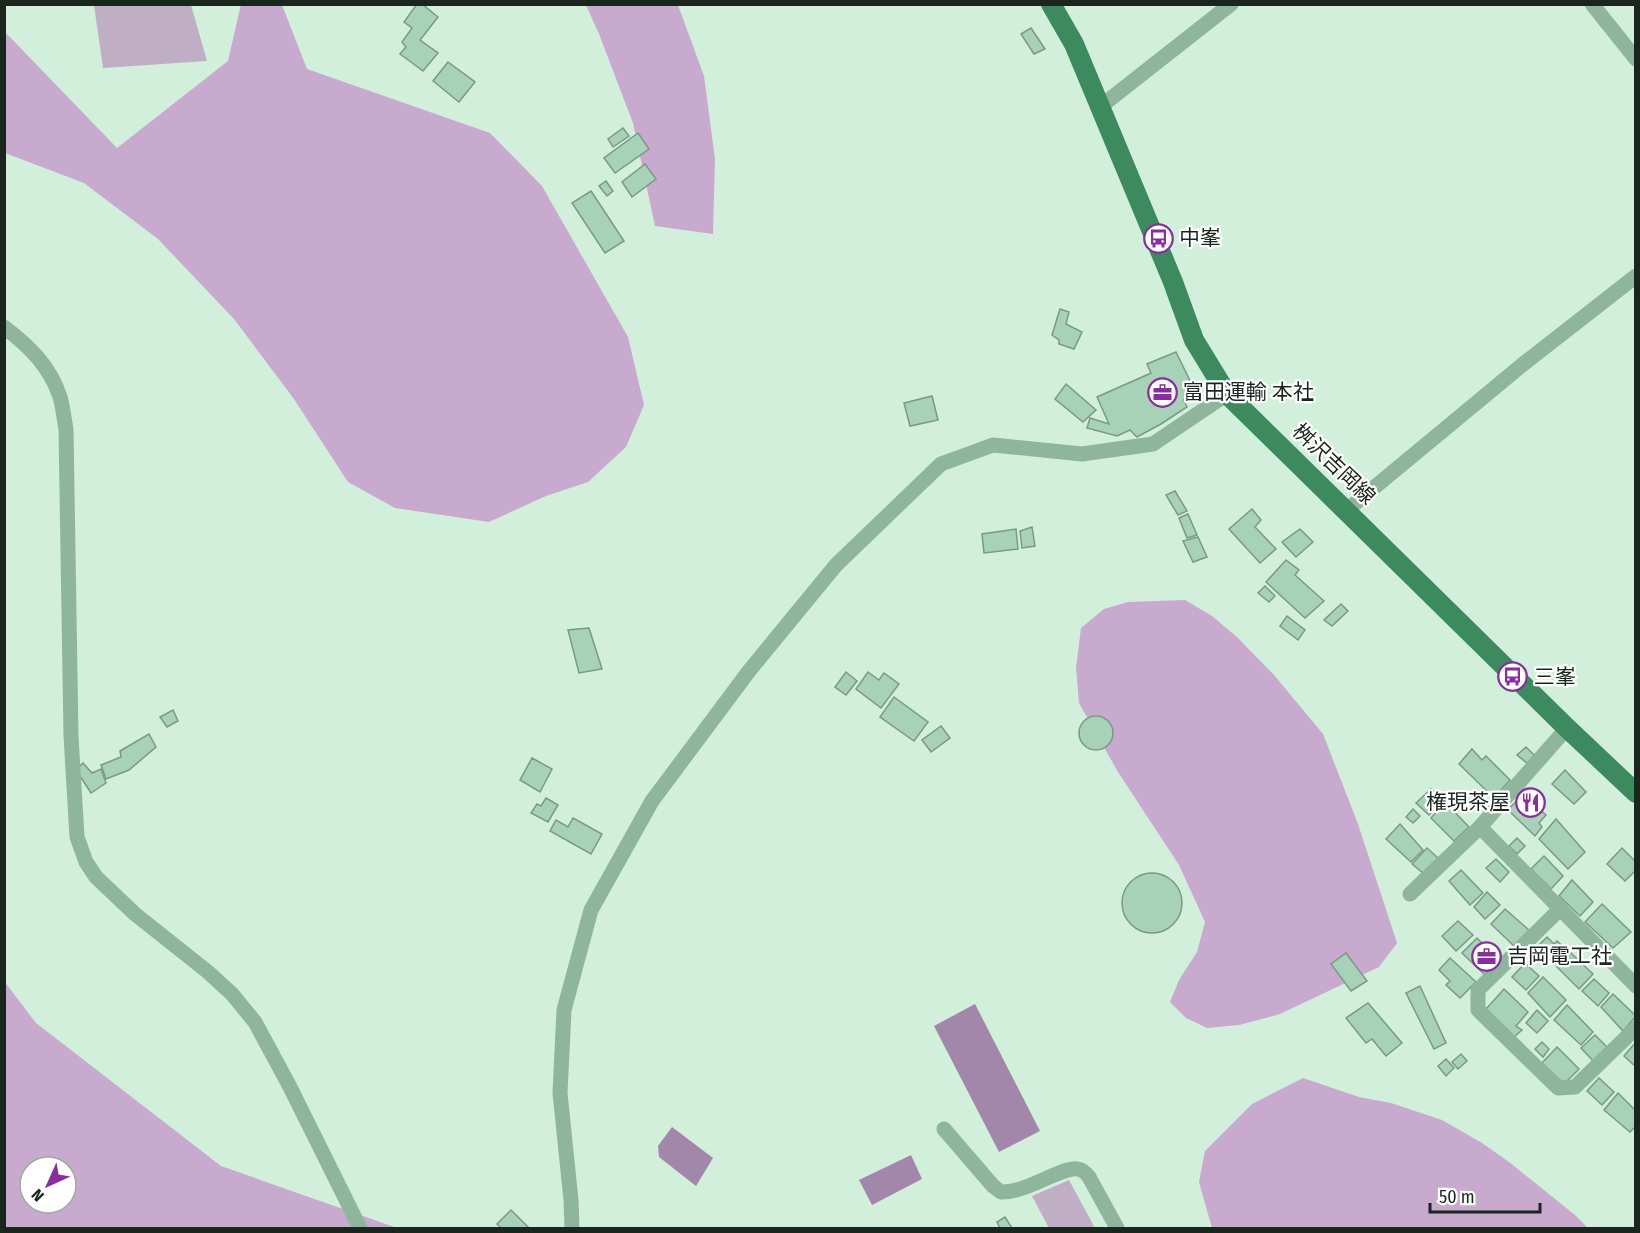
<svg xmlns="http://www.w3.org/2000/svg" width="1640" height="1233" font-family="'Fira Sans Condensed','Noto Sans JP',sans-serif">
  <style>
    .green { fill: #bfaec4 }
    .forest { fill: #c7aace; fill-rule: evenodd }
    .water { fill: #a387aa }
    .building { fill: #a8d2b7; stroke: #7c9886; stroke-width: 1.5 }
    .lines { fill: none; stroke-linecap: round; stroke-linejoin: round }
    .minor { stroke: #90b59d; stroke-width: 15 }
    .major { stroke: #3e8a5f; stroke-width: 20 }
    .labels { text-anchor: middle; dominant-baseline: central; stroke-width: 4.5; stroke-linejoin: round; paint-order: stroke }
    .poi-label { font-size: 21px; fill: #1a251e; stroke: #fff; text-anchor: start }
    .street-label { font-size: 21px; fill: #1a251e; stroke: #fff }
  </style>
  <rect width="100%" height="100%" fill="#d2efdc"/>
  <g class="green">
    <polygon points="94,5 191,5 207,61 103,68"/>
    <polygon points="1069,1180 1095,1228 1049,1228 1032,1196"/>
  </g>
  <g class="forest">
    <polygon points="241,4 282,5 307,69 490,133 542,186 628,337 644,405 626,447 588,482 546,496 489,522 395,508 348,482 294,399 234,319 158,239 84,183 5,153 5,32 117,148 228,61"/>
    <polygon points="586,5 678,5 704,76 715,159 713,234 655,226 633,123 599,34"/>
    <polygon points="1185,600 1212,616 1238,638 1274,675 1323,734 1358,824 1397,943 1379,967 1280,1014 1239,1025 1207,1028 1186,1018 1170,1002 1179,980 1197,952 1205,922 1179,865 1118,772 1079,703 1076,668 1081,628 1104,609 1128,602"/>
    <path d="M4 981 36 1023 221 1166 397 1228H5ZM30 1167H66V1203H30Z"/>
    <polygon points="1303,1078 1359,1097 1391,1103 1442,1120 1482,1143 1509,1162 1575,1215 1588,1228 1212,1228 1199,1182 1205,1151 1252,1104"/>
  </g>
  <g class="water">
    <polygon points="975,1004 1040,1131 999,1152 934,1026"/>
    <polygon points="672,1127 713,1158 696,1186 659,1157 658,1146"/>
    <polygon points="911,1155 922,1179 872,1205 859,1180"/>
  </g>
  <g class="building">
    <polygon points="417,4 422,4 438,17 420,40 438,53 423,71 400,54 406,47 402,42 412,28 404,22"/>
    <polygon points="1031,28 1045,49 1034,54 1021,34"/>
    <polygon points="448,62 475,82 459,102 433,81"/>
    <polygon points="623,128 629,136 613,147 608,139"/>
    <polygon points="638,133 649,149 615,173 604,158"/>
    <polygon points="645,164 656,179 632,197 622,182"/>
    <polygon points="606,181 613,191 607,196 599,186"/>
    <polygon points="591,191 624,241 605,253 572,203"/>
    <polygon points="1060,309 1069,312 1066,324 1082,332 1074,349 1059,344 1059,340 1052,335"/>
    <polygon points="1176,352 1197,395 1184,400 1187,407 1161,424 1137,437 1130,430 1117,436 1087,428 1090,418 1109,424 1097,397 1151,373 1147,364"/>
    <polygon points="1066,384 1096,410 1083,422 1055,399"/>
    <polygon points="932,396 938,420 910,426 904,403"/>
    <polygon points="1175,491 1187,511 1178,515 1166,495"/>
    <polygon points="1252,509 1261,520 1255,527 1276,549 1260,563 1229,529"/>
    <polygon points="1188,514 1197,535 1187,538 1179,518"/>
    <polygon points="1032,527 1035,546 1022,548 1020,531"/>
    <polygon points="1016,529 1018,549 984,553 982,534"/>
    <polygon points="1300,529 1313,542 1296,557 1282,542"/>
    <polygon points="1198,537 1207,557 1193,562 1183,541"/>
    <polygon points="1286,560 1299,570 1295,575 1324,601 1305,618 1266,582"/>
    <polygon points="1265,586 1275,596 1269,602 1258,593"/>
    <polygon points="1341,604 1348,611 1332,626 1324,620"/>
    <polygon points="1287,616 1305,630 1298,640 1280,626"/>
    <polygon points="589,628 602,669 579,673 568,630"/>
    <polygon points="846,672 857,681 846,695 835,687"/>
    <polygon points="868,672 879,680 884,673 899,684 881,708 856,689"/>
    <polygon points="894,697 928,722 914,741 880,717"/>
    <polygon points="173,710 178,721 167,727 160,717"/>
    <circle cx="1096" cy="733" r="17"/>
    <polygon points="941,726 950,738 931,752 922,740"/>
    <polygon points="149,734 156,747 129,770 106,779 101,765 121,757 120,751"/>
    <polygon points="1526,747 1535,756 1527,763 1517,755"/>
    <polygon points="1472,749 1482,760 1486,756 1510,780 1494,798 1459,764"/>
    <polygon points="532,758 552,769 540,792 520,780"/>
    <polygon points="83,763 92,773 101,769 106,783 91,793 76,770"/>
    <polygon points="1565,770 1586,792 1574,804 1552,784"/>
    <polygon points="1431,789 1444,800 1429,815 1416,803"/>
    <polygon points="1523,794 1546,815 1539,823 1542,827 1535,836 1508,810"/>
    <polygon points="546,798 558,805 548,822 531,813 537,804 541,806"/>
    <polygon points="1445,802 1469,827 1454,841 1431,818"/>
    <polygon points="1413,809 1420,816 1413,823 1406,817"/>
    <polygon points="573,818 602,834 591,854 550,831 556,820 568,827"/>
    <polygon points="1556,819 1585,852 1568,869 1539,839"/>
    <polygon points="1400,824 1423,850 1411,862 1386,839"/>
    <polygon points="1517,838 1525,846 1517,854 1509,846"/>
    <polygon points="1427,848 1438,858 1424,874 1412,864"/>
    <polygon points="1622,848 1636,862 1636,870 1625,881 1607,864"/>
    <polygon points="1544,856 1563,876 1551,889 1531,869"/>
    <polygon points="1496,859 1509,872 1500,882 1486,868"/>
    <polygon points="1461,870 1483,893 1470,905 1449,881"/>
    <circle cx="1152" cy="903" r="30"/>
    <polygon points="1572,880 1593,902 1580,916 1559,896"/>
    <polygon points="1487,892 1500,905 1485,919 1474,907"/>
    <polygon points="1602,904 1631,932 1613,948 1585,922"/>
    <polygon points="1505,909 1529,930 1514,946 1491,924"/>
    <polygon points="1458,921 1473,935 1456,951 1442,936"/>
    <polygon points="1547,937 1554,944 1557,941 1568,951 1555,965 1537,947"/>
    <polygon points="1477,938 1499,960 1485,975 1462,953"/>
    <polygon points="1346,953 1367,981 1351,991 1331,964"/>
    <polygon points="1571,953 1593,974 1579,989 1557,967"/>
    <polygon points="1450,958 1476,982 1460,998 1446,985 1450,981 1439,970"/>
    <polygon points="1525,963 1539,976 1526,990 1512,977"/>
    <polygon points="1543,977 1566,1000 1550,1017 1528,993"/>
    <polygon points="1594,979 1609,993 1598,1006 1582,991"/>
    <polygon points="1420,986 1446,1043 1434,1049 1406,993"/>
    <polygon points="1504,989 1528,1012 1516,1026 1522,1030 1514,1037 1486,1009"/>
    <polygon points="1613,994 1636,1016 1623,1031 1601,1007"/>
    <polygon points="1368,1003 1402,1043 1386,1056 1372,1039 1366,1043 1346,1018"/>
    <polygon points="1567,1005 1593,1032 1581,1045 1554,1020"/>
    <polygon points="1537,1010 1548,1021 1537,1033 1526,1023"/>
    <polygon points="1595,1035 1608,1048 1595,1063 1581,1048"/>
    <polygon points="1542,1042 1549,1049 1543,1057 1535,1049"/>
    <polygon points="1636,1042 1636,1067 1624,1056"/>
    <polygon points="1557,1047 1579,1069 1564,1084 1542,1063"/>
    <polygon points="1461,1054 1467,1061 1458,1069 1452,1062"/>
    <polygon points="1446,1059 1454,1068 1446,1076 1438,1066"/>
    <polygon points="1599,1078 1614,1092 1602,1105 1587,1091"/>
    <polygon points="1618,1093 1636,1111 1636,1126 1630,1132 1604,1110"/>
    <polygon points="511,1210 529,1228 501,1228 497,1224"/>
    <polygon points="1005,1217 1012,1228 1000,1228 997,1222"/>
  </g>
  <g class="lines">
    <g class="minor">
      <polyline points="1592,4 1636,59"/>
      <polyline points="1100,107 1231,4"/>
      <path d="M4 327C29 346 50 366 60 397 63 407 64 419 66 429L71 736 77 837 86 862 96 877 135 914 208 972 232 994 255 1022 290 1087 360 1228"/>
      <polyline points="1347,510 1522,365 1636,276"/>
      <polyline points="1480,827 1636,986"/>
      <polyline points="1410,894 1480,827 1567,728"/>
      <polyline points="1559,910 1478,990 1478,1010 1558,1088 1575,1087 1636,1028"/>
      <path d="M944 1129 993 1186 1001 1192C1027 1193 1062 1166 1078 1169 1083 1170 1086 1173 1089 1177L1117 1228"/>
      <polyline points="572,1228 571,1200 560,1093 564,1010 591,910 652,801 749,671 836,565 941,464 993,445 1082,454 1153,444 1227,394"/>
    </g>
    <polyline class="major" points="1051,4 1074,44 1173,282 1194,340 1227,394 1567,728 1636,793"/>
  </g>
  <defs>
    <symbol id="bus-ring" viewBox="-11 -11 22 22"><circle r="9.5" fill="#fff" stroke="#872f9b" stroke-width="1.5"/><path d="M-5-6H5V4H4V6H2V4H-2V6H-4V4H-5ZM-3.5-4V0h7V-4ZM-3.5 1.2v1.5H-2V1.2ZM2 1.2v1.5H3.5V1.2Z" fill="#872f9b"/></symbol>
    <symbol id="office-ring" viewBox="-11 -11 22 22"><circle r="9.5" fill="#fff" stroke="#872f9b" stroke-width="1.5"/><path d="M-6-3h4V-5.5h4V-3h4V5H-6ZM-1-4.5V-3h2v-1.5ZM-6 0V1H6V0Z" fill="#872f9b"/></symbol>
    <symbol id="restaurant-ring" viewBox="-11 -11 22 22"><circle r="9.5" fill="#fff" stroke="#872f9b" stroke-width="1.5"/><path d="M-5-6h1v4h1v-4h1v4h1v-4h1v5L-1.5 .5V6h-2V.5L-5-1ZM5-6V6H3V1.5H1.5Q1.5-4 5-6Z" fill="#872f9b"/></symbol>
  </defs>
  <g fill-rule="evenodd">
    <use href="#bus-ring" x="1142" y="222" width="33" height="33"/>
    <use href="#office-ring" x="1146" y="376" width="33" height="33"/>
    <use href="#bus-ring" x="1496" y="660" width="33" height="33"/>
    <use href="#restaurant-ring" x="1514" y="786" width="33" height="33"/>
    <use href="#office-ring" x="1470" y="940" width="33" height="33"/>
  </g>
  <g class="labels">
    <g class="poi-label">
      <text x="1179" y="238">中峯</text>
      <text x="1183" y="392">富田運輸 本社</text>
      <text x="1534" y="677">三峯</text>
      <text x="1510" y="802" text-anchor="end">権現茶屋</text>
      <text x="1507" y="956">吉岡電工社</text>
    </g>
    <g class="street-label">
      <text transform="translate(1334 464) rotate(44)">桝沢吉岡線</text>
    </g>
  </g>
  <rect width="1640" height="1233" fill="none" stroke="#1a251e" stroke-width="12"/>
  <g transform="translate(48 1185) rotate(225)"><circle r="28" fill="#ffffff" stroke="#a3a8a5" stroke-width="1.5"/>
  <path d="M0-4.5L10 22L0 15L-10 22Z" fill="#872f9b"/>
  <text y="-9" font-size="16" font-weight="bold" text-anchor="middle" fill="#1a251e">N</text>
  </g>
  <path d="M1430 1203v9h110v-9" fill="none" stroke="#1a251e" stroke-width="3"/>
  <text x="1439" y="1203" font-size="18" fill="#1a251e" stroke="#ffffff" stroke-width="4.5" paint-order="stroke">50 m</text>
</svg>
